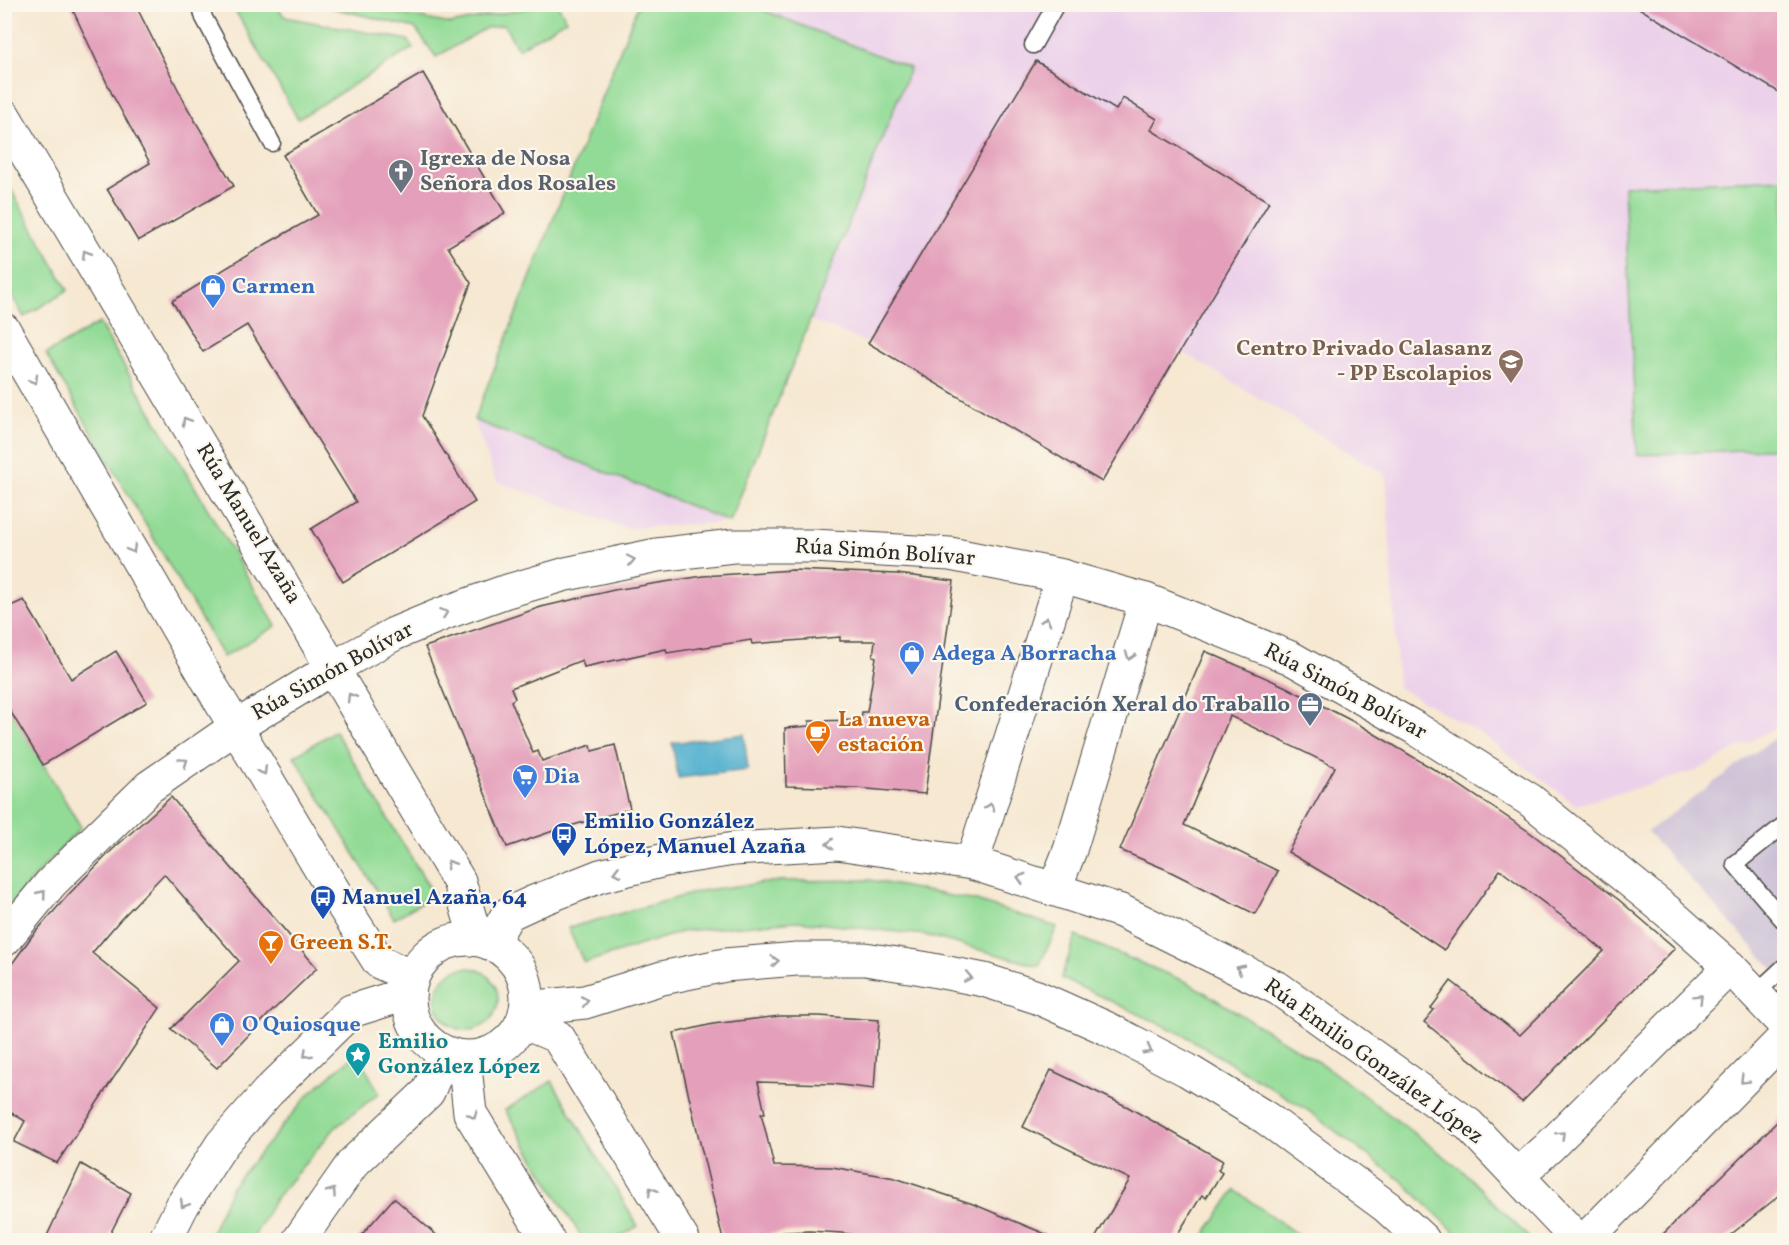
<svg xmlns="http://www.w3.org/2000/svg" width="1789" height="1245" font-family="Vollkorn,serif">
  <style>
    .built { fill: #ecd1ea }
    .industrial { fill: #cbbfd5 }
    .green { fill: #92db96; stroke: #5e8360; stroke-width: 1.5 }
    .water { fill: #4fafce; stroke: #3d6d7c; stroke-width: 1.5 }
    .building { fill: #e4a0bb }
    .lines { fill: none; stroke-linecap: round; stroke-linejoin: round }
    .lane-casing { stroke: #494744; stroke-width: 19 }
    .street-casing { stroke: #494744; stroke-width: 35 }
    .lane { stroke: #fff; stroke-width: 16 }
    .street { stroke: #fff; stroke-width: 33 }
    .oneway { stroke: #a0a0a0 }
    .labels { text-anchor: middle; dominant-baseline: central; stroke-width: 4.5; stroke-linejoin: round; paint-order: stroke }
    .worship-label { font-size: 22px; font-weight: bold; fill: #5b616d; stroke: #fbf7ec; text-anchor: start }
    .shop-label { font-size: 22px; font-weight: bold; fill: #366cbe; stroke: #fbf7ec; text-anchor: start }
    .education-label { font-size: 22px; font-weight: bold; fill: #785e54; stroke: #fbf7ec; text-anchor: end }
    .street-label { font-size: 22px; fill: #2b2b2b; stroke: #fbf7ec }
    .service-label { font-size: 22px; font-weight: bold; fill: #4e5e75; stroke: #fbf7ec; text-anchor: end }
    .food-label { font-size: 22px; font-weight: bold; fill: #c56008; stroke: #fbf7ec; text-anchor: start }
    .transit-label { font-size: 22px; font-weight: bold; fill: #164399; stroke: #fbf7ec; text-anchor: start }
    .culture-label { font-size: 22px; font-weight: bold; fill: #0d838f; stroke: #fbf7ec; text-anchor: start }
  </style>
  <rect width="100%" height="100%" fill="#fbf7ec"/>
  <filter id="ink" filterUnits="userSpaceOnUse"><feTurbulence type="fractalNoise" baseFrequency=".0167" numOctaves="2"/><feDisplacementMap in="SourceGraphic" scale="12" xChannelSelector="R" yChannelSelector="G"/><feConvolveMatrix kernelMatrix="1 2 1 2 8 2 1 2 1" color-interpolation-filters="sRGB"/></filter>
  <filter id="wash" filterUnits="userSpaceOnUse"><feTurbulence type="fractalNoise" baseFrequency=".008" numOctaves="4" result="noise"/><feDisplacementMap in="SourceGraphic" scale="24" xChannelSelector="R" yChannelSelector="G"/><feGaussianBlur stdDeviation="1.35" result="paint"/><feColorMatrix in="noise" values="0 0 0 0 0 0 0 0 0 0 0 0 0 0 0 0 0 1.4 0 .05"/><feComposite in="paint" operator="in"/></filter>
  <g filter="url(#wash)">
    <rect width="100%" height="100%" fill="#f6e8d1"/>
    <polygon class="built" points="638,5 1784,5 1784,723 1696,771 1576,805 1483,735 1398,687 1386,475 1181,351 1102,482 868,343 810,320 730,522 626,528 496,481 474,420"/>
    <polygon class="industrial" points="1784,731 1784,981 1647,832"/>
    <g class="green">
      <polygon points="232,5 275,5 285,17 408,40 413,48 298,119"/>
      <polygon points="320,5 354,5 451,24 542,5 558,5 566,20 518,49 504,25 486,28 436,57 415,28"/>
      <polygon points="638,5 750,5 910,68 730,522 474,420"/>
      <polygon points="5,179 68,290 24,317 5,284"/>
      <polygon points="1784,179 1784,448 1637,455 1624,186"/>
      <polygon points="99,323 276,626 223,657 46,354"/>
      <polygon points="5,701 81,827 13,900 5,912"/>
      <polygon points="335,731 434,895 394,919 294,756"/>
      <polygon points="870,880 976,901 1057,927 1039,966 925,935 797,921 684,931 584,963 568,928 705,890 780,881"/>
      <polygon points="1076,936 1189,983 1328,1068 1461,1169 1531,1240 1463,1240 1402,1181 1306,1109 1184,1035 1061,978"/>
      <circle cx="467" cy="999" r="31"/>
      <polygon points="357,1053 379,1093 335,1128 275,1199 252,1240 208,1240 232,1186 311,1092"/>
      <polygon points="552,1081 638,1226 615,1240 583,1240 505,1110"/>
      <polygon points="1235,1190 1305,1240 1201,1240"/>
    </g>
    <polygon class="water" points="744,734 748,770 678,778 672,743"/>
    <g id="blocks">
      <g class="building">
        <polygon points="70,4 135,4 188,109 234,186 138,241 107,189 150,163 112,94"/>
        <polygon points="1632,4 1785,4 1785,96"/>
        <polygon points="1036,61 1116,110 1123,98 1157,119 1151,130 1269,202 1102,482 868,343"/>
        <polygon points="423,73 505,213 448,247 471,283 422,416 475,502 343,582 311,529 356,502 247,325 203,352 172,301 266,244 318,215 283,155"/>
        <polygon points="793,570 897,574 954,581 925,794 856,788 786,786 785,728 809,726 809,721 861,720 862,712 867,712 876,657 873,656 875,641 840,641 840,637 752,644 751,640 667,653 666,649 584,667 582,660 511,688 515,698 511,701 533,753 538,751 542,761 591,745 592,751 615,745 630,809 556,830 507,847 425,647 541,607 614,590 703,576"/>
        <polygon points="24,600 71,679 116,651 147,702 43,765 4,701 4,609"/>
        <polygon points="1205,651 1284,686 1358,724 1450,779 1528,831 1619,900 1675,948 1522,1102 1424,1022 1434,1010 1431,1008 1451,981 1520,1035 1604,951 1571,923 1500,870 1444,950 1367,899 1288,852 1335,767 1230,716 1184,825 1278,871 1255,914 1165,869 1120,850"/>
        <polygon points="171,797 317,968 269,1014 217,1068 171,1029 239,961 164,874 120,920 92,953 160,1008 57,1163 14,1142 25,1121 4,1108 4,975 32,936 69,894 112,850"/>
        <polygon points="780,1016 819,1016 879,1020 874,1089 832,1084 758,1082 765,1113 761,1113 774,1166 832,1167 895,1178 973,1204 1060,1240 887,1240 842,1233 809,1231 786,1232 723,1240 674,1033 713,1024"/>
        <polygon points="1051,1070 1128,1107 1223,1161 1218,1170 1222,1173 1206,1198 1202,1195 1174,1240 1094,1240 1130,1179 1023,1127"/>
        <polygon points="1785,1114 1785,1191 1724,1240 1657,1240"/>
        <polygon points="81,1164 131,1193 107,1240 45,1240"/>
        <polygon points="394,1198 442,1240 357,1240"/>
      </g>
    </g>
  </g>
  <g filter="url(#ink)">
    <use href="#blocks" fill-opacity="0" stroke="#494744" stroke-width="1.5"/>
    <g class="lines">
      <defs>
        <g id="lane">
          <polyline points="200,4 204,18 272,143"/>
          <polyline points="1033,45 1056,4"/>
          <polyline points="1784,825 1735,864 1784,921"/>
          <polyline points="1756,993 1784,967"/>
        </g>
        <g id="street">
          <polyline points="4,116 459,881 476,939"/>
          <polyline points="4,330 210,684 333,890 379,962 412,977"/>
          <polyline points="972,863 1062,576"/>
          <polyline points="1055,888 1070,850 1146,600"/>
          <circle cx="468" cy="998" r="59"/>
          <polyline points="4,940 51,883 149,787 236,727 333,668 394,634 445,613 504,592 566,574 657,555 733,546 814,546 950,554 1062,576 1146,600 1291,658 1415,728 1530,800 1667,911 1730,967 1784,1024"/>
          <polyline points="491,944 508,914 534,902 600,876 665,860 734,849 837,843 972,863 1121,911 1279,989 1469,1125 1578,1240"/>
          <polyline points="527,1008 585,1002 662,978 725,965 797,959 865,959 922,968 984,980 1037,997 1106,1028 1187,1070 1266,1118 1387,1207 1423,1240"/>
          <polyline points="523,1022 558,1037 683,1240"/>
          <polyline points="464,1058 470,1113 548,1240"/>
          <polyline points="1518,1175 1548,1148 1730,967"/>
          <polyline points="165,1240 182,1206 222,1144 268,1092 351,1011 409,993"/>
          <polyline points="299,1240 353,1163 428,1092 445,1053"/>
          <polyline points="1585,1240 1784,1038"/>
        </g>
      </defs>
      <use href="#lane" class="lane-casing"/>
      <use href="#street" class="street-casing"/>
      <use href="#lane" class="lane"/>
      <use href="#street" class="street"/>
    </g>
    <defs><path id="oneway-chevron" d="M-2-3.5L2.5 0L-2 3.5" fill="none" stroke-width="1.6" stroke-linecap="round" stroke-linejoin="round" transform="scale(1.5)"/></defs>
    <g class="oneway">
      <use href="#oneway-chevron" transform="translate(86 254) rotate(-121)"/>
      <use href="#oneway-chevron" transform="translate(34 380) rotate(60)"/>
      <use href="#oneway-chevron" transform="translate(186 421) rotate(-121)"/>
      <use href="#oneway-chevron" transform="translate(132 549) rotate(60)"/>
      <use href="#oneway-chevron" transform="translate(631 560) rotate(-12)"/>
      <use href="#oneway-chevron" transform="translate(444 613) rotate(-21)"/>
      <use href="#oneway-chevron" transform="translate(1046 621) rotate(-73)"/>
      <use href="#oneway-chevron" transform="translate(1130 656) rotate(107)"/>
      <use href="#oneway-chevron" transform="translate(351 697) rotate(-121)"/>
      <use href="#oneway-chevron" transform="translate(184 762) rotate(-35)"/>
      <use href="#oneway-chevron" transform="translate(263 771) rotate(59)"/>
      <use href="#oneway-chevron" transform="translate(990 807) rotate(-73)"/>
      <use href="#oneway-chevron" transform="translate(830 844) rotate(179)"/>
      <use href="#oneway-chevron" transform="translate(450 864) rotate(-121)"/>
      <use href="#oneway-chevron" transform="translate(617 872) rotate(166)"/>
      <use href="#oneway-chevron" transform="translate(1021 878) rotate(-163)"/>
      <use href="#oneway-chevron" transform="translate(42 894) rotate(-51)"/>
      <use href="#oneway-chevron" transform="translate(775 961) rotate(-5)"/>
      <use href="#oneway-chevron" transform="translate(1240 969) rotate(-154)"/>
      <use href="#oneway-chevron" transform="translate(968 977) rotate(11)"/>
      <use href="#oneway-chevron" transform="translate(1699 998) rotate(-45)"/>
      <use href="#oneway-chevron" transform="translate(585 1001) rotate(-11)"/>
      <use href="#oneway-chevron" transform="translate(1148 1050) rotate(28)"/>
      <use href="#oneway-chevron" transform="translate(307 1054) rotate(136)"/>
      <use href="#oneway-chevron" transform="translate(1744 1080) rotate(135)"/>
      <use href="#oneway-chevron" transform="translate(473 1115) rotate(67)"/>
      <use href="#oneway-chevron" transform="translate(1561 1135) rotate(-45)"/>
      <use href="#oneway-chevron" transform="translate(652 1191) rotate(-121)"/>
      <use href="#oneway-chevron" transform="translate(332 1192) rotate(-55)"/>
      <use href="#oneway-chevron" transform="translate(184 1204) rotate(121)"/>
    </g>
  </g>
  <defs>
    <symbol id="church-pin" viewBox="-11 -11 22 30"><path d="M0 17L-7.5 6A9.5 9.5 0 1 1 7.5 6Z" fill="#6b7280" stroke="#fbf7ec"/><path d="M-1.2-6h2.4v3.5h3.3v2.4h-3.3V6h-2.4V-.1h-3.3v-2.4h3.3Z" fill="#fff"/></symbol>
    <symbol id="shop-pin" viewBox="-11 -11 22 30"><path d="M0 17L-7.5 6A9.5 9.5 0 1 1 7.5 6Z" fill="#3f7fe0" stroke="#fbf7ec"/><path d="M-5-2.5h2.3a2.7 3.5 0 0 1 5.4 0H5L5.5 6h-11ZM-1.5-2.5h3a1.5 2.3 0 0 0-3 0Z" fill="#fff"/></symbol>
    <symbol id="school-pin" viewBox="-11 -11 22 30"><path d="M0 17L-7.5 6A9.5 9.5 0 1 1 7.5 6Z" fill="#8d6e63" stroke="#fbf7ec"/><path d="M0-5L7-2L0 1L-7-2ZM-4 1L0 2.5L4 1V4Q0 6-4 4Z" fill="#fff"/></symbol>
    <symbol id="office-pin" viewBox="-11 -11 22 30"><path d="M0 17L-7.5 6A9.5 9.5 0 1 1 7.5 6Z" fill="#5c6f8a" stroke="#fbf7ec"/><path d="M-6-3h4V-5.5h4V-3h4V5H-6ZM-1-4.5V-3h2v-1.5ZM-6 0V1H6V0Z" fill="#fff"/></symbol>
    <symbol id="cafe-pin" viewBox="-11 -11 22 30"><path d="M0 17L-7.5 6A9.5 9.5 0 1 1 7.5 6Z" fill="#e8710a" stroke="#fbf7ec"/><path d="M-5.5-4.5H6V0H3Q3 3.5 0 3.5H-2.5Q-5.5 3.5-5.5 0ZM3-3.2v2h1.7v-2ZM-6 4.5H4V6H-6Z" fill="#fff"/></symbol>
    <symbol id="supermarket-pin" viewBox="-11 -11 22 30"><path d="M0 17L-7.5 6A9.5 9.5 0 1 1 7.5 6Z" fill="#3f7fe0" stroke="#fbf7ec"/><path d="M-6-5.5h2.5l.6 2H6L4.5 2H-2.5L-4.4-4H-6ZM-1.5 3.2a1.3 1.3 0 1 0 .1 0ZM3 3.2a1.3 1.3 0 1 0 .1 0Z" fill="#fff"/></symbol>
    <symbol id="bus-pin" viewBox="-11 -11 22 30"><path d="M0 17L-7.5 6A9.5 9.5 0 1 1 7.5 6Z" fill="#1a4fb4" stroke="#fbf7ec"/><path d="M-5-6H5V4H4V6H2V4H-2V6H-4V4H-5ZM-3.5-4V0h7V-4ZM-3.5 1.2v1.5H-2V1.2ZM2 1.2v1.5H3.5V1.2Z" fill="#fff"/></symbol>
    <symbol id="bar-pin" viewBox="-11 -11 22 30"><path d="M0 17L-7.5 6A9.5 9.5 0 1 1 7.5 6Z" fill="#e8710a" stroke="#fbf7ec"/><path d="M-6-5H6L.8 .8V4.5H3.5V6h-7V4.5H-.8V.8Z" fill="#fff"/></symbol>
    <symbol id="sight-pin" viewBox="-11 -11 22 30"><path d="M0 17L-7.5 6A9.5 9.5 0 1 1 7.5 6Z" fill="#0f9aa8" stroke="#fbf7ec"/><path d="M0-6L1.8-2.2L6-1.7L2.9 1.2L3.7 5.4L0 3.3L-3.7 5.4L-2.9 1.2L-6-1.7L-1.8-2.2Z" fill="#fff"/></symbol>
  </defs>
  <g fill-rule="evenodd">
    <use href="#church-pin" x="386" y="157" width="30" height="40"/>
    <use href="#shop-pin" x="198" y="272" width="30" height="40"/>
    <use href="#school-pin" x="1496" y="347" width="30" height="40"/>
    <use href="#shop-pin" x="897" y="639" width="30" height="40"/>
    <use href="#office-pin" x="1295" y="690" width="30" height="40"/>
    <use href="#cafe-pin" x="803" y="718" width="30" height="40"/>
    <use href="#supermarket-pin" x="510" y="762" width="30" height="40"/>
    <use href="#bus-pin" x="549" y="820" width="30" height="40"/>
    <use href="#bus-pin" x="308" y="883" width="30" height="40"/>
    <use href="#bar-pin" x="256" y="928" width="30" height="40"/>
    <use href="#shop-pin" x="207" y="1010" width="30" height="40"/>
    <use href="#sight-pin" x="343" y="1040" width="30" height="40"/>
  </g>
  <g class="labels">
    <g class="worship-label">
      <text x="420" y="159">Igrexa de Nosa<tspan x="420" dy="25">Señora dos Rosales</tspan></text>
    </g>
    <g class="shop-label">
      <text x="232" y="287">Carmen</text>
      <text x="932" y="654">Adega A Borracha</text>
      <text x="544" y="777">Dia</text>
      <text x="242" y="1025">O Quiosque</text>
    </g>
    <g class="education-label">
      <text x="1492" y="349">Centro Privado Calasanz<tspan x="1492" dy="25">- PP Escolapios</tspan></text>
    </g>
    <g class="street-label">
      <text transform="translate(248 524) rotate(59)">Rúa Manuel Azaña</text>
      <text transform="translate(885 553) rotate(4)">Rúa Simón Bolívar</text>
      <text transform="translate(333 672) rotate(-29)">Rúa Simón Bolívar</text>
      <text transform="translate(1345 692) rotate(28)">Rúa Simón Bolívar</text>
      <text transform="translate(1373 1062) rotate(36)">Rúa Emilio González López</text>
    </g>
    <g class="service-label">
      <text x="1290" y="705">Confederación Xeral do Traballo</text>
    </g>
    <g class="food-label">
      <text x="838" y="720">La nueva<tspan x="838" dy="25">estación</tspan></text>
      <text x="290" y="943">Green S.T.</text>
    </g>
    <g class="transit-label">
      <text x="584" y="822">Emilio González<tspan x="584" dy="25">López, Manuel Azaña</tspan></text>
      <text x="342" y="898">Manuel Azaña, 64</text>
    </g>
    <g class="culture-label">
      <text x="378" y="1042">Emilio<tspan x="378" dy="25">González López</tspan></text>
    </g>
  </g>
  <rect width="1789" height="1245" fill="none" stroke="#fbf7ec" stroke-width="24"/>
</svg>
